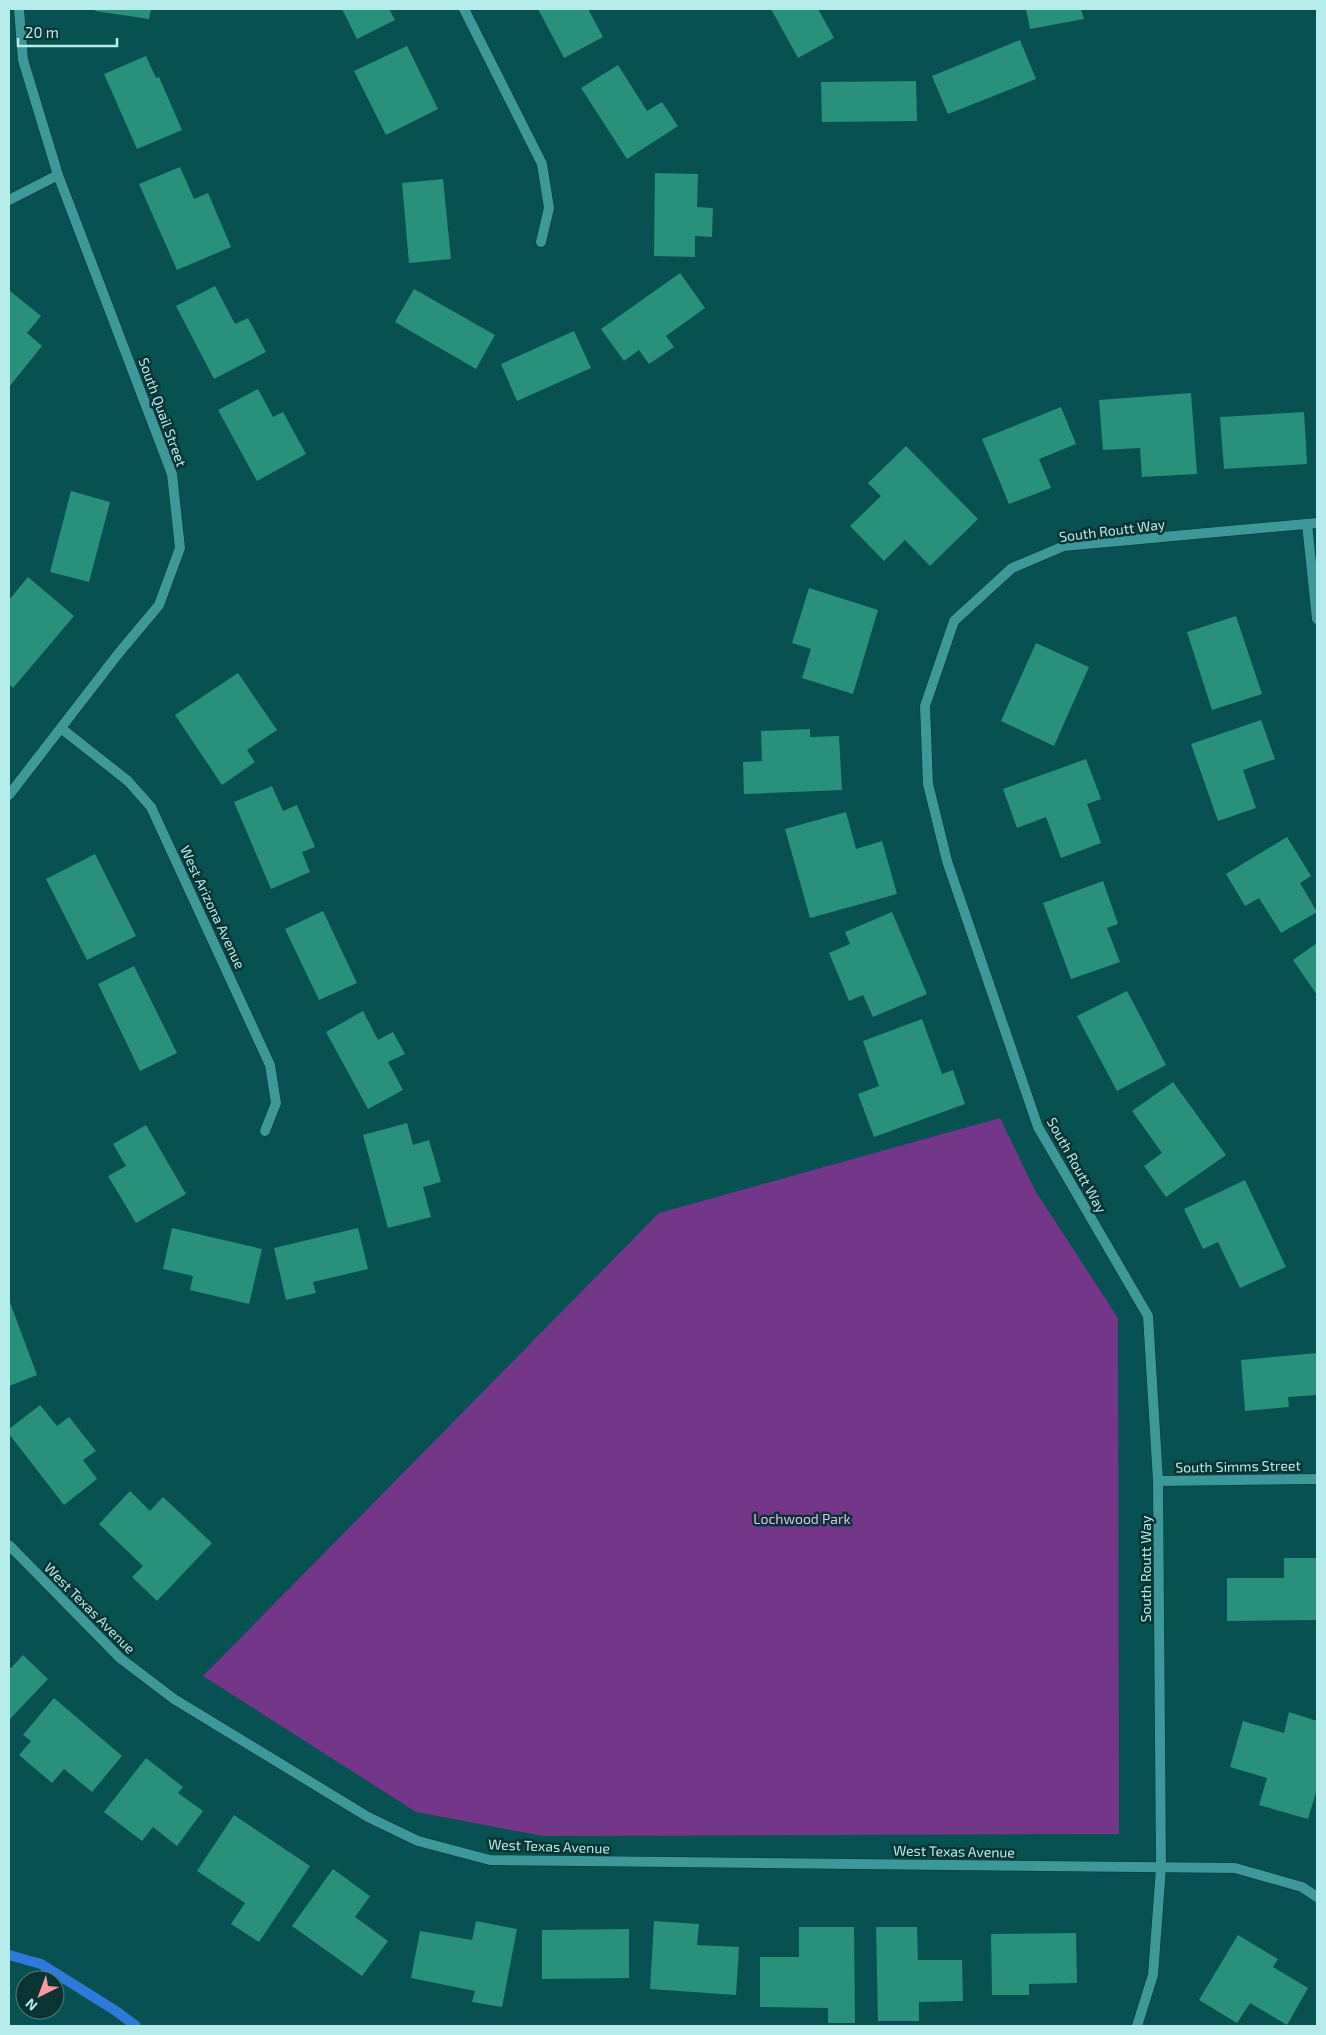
<svg xmlns="http://www.w3.org/2000/svg" width="1326" height="2035" font-family="'Exo 2',sans-serif">
  <style>
    .green { fill: #733689 }
    .lines { fill: none; stroke-linecap: round; stroke-linejoin: round }
    .stream { stroke: #2d7ada; stroke-width: 10 }
    .building { fill: #28907b }
    .minor-casing { stroke: #0b3333; stroke-width: 11 }
    .minor { stroke: #3c9899; stroke-width: 10 }
    .labels { text-anchor: middle; dominant-baseline: central; stroke-width: 5; stroke-linejoin: round; paint-order: stroke }
    .street-label { font-size: 14px; fill: #b6ebeb; stroke: #0b3333 }
    .park-label { font-size: 14px; fill: #e1bef0; stroke: #0b3333 }
  </style>
  <rect width="100%" height="100%" fill="#075152"/>
  <polygon class="green" points="1000,1118 1036,1192 1118,1318 1119,1834 543,1836 416,1812 203,1676 659,1213"/>
  <g class="lines">
    <polyline class="stream" points="9,1955 41,1964 116,2011 136,2026"/>
  </g>
  <g class="building">
    <polygon points="96,9 151,9 149,19 95,11"/>
    <polygon points="342,9 389,9 395,20 357,39"/>
    <polygon points="538,9 588,9 603,37 564,58"/>
    <polygon points="771,9 818,9 834,38 798,58"/>
    <polygon points="1026,9 1081,9 1084,19 1030,29"/>
    <polygon points="1020,40 1036,79 948,114 932,76"/>
    <polygon points="407,46 438,109 386,135 354,71"/>
    <polygon points="146,56 156,78 159,77 182,130 137,149 104,74"/>
    <polygon points="618,65 647,111 662,102 678,126 627,159 581,88"/>
    <polygon points="916,81 917,121 822,122 821,82"/>
    <polygon points="180,167 194,199 208,193 231,247 177,270 139,184"/>
    <polygon points="655,173 698,174 697,207 713,208 712,237 695,236 695,257 654,256"/>
    <polygon points="443,179 451,259 409,263 402,183"/>
    <polygon points="680,273 705,308 666,336 674,347 649,364 639,350 624,361 601,329"/>
    <polygon points="215,286 235,324 248,318 266,352 214,379 176,306"/>
    <polygon points="414,289 495,335 476,369 395,322"/>
    <polygon points="10,291 41,316 27,333 42,346 9,387"/>
    <polygon points="574,331 591,368 517,401 501,364"/>
    <polygon points="258,389 273,417 283,412 306,454 257,481 218,410"/>
    <polygon points="1191,393 1197,474 1142,477 1140,448 1103,450 1099,400"/>
    <polygon points="1061,407 1076,444 1039,459 1051,488 1009,504 982,439"/>
    <polygon points="1304,412 1307,464 1224,469 1220,417"/>
    <polygon points="906,446 978,519 930,566 905,540 884,561 850,526 881,496 868,483"/>
    <polygon points="71,491 110,502 89,582 50,572"/>
    <polygon points="28,577 74,616 13,688 9,684 9,600"/>
    <polygon points="809,588 878,610 853,694 802,678 811,649 792,643"/>
    <polygon points="1236,616 1262,694 1212,710 1187,632"/>
    <polygon points="1036,643 1089,667 1054,746 1001,721"/>
    <polygon points="238,673 277,730 247,750 255,762 222,785 175,715"/>
    <polygon points="1261,720 1275,759 1243,770 1256,808 1218,821 1191,744"/>
    <polygon points="810,729 810,737 839,736 842,790 744,794 743,762 762,761 761,731"/>
    <polygon points="1086,759 1101,799 1087,804 1101,843 1061,858 1046,817 1017,828 1003,789"/>
    <polygon points="272,786 283,811 297,805 315,847 302,852 310,872 271,889 234,802"/>
    <polygon points="846,812 856,849 882,841 897,894 810,918 785,829"/>
    <polygon points="1287,837 1311,876 1300,883 1317,912 1281,933 1259,898 1245,906 1226,874"/>
    <polygon points="95,854 136,936 87,960 46,879"/>
    <polygon points="1103,881 1118,924 1107,928 1120,962 1071,979 1043,903"/>
    <polygon points="323,911 357,983 319,1000 285,929"/>
    <polygon points="892,912 927,994 873,1017 863,995 849,1001 829,953 850,944 845,932"/>
    <polygon points="1317,943 1317,995 1293,960"/>
    <polygon points="134,966 177,1053 140,1071 98,984"/>
    <polygon points="1127,991 1166,1065 1117,1091 1077,1016"/>
    <polygon points="363,1011 378,1040 393,1032 405,1054 388,1062 403,1090 368,1109 326,1032"/>
    <polygon points="922,1019 942,1074 953,1070 965,1104 874,1137 858,1094 879,1086 863,1041"/>
    <polygon points="1173,1082 1226,1155 1166,1197 1144,1166 1162,1153 1132,1111"/>
    <polygon points="407,1123 413,1145 429,1140 441,1182 423,1187 431,1217 388,1228 363,1135"/>
    <polygon points="146,1125 186,1194 136,1223 108,1176 126,1166 113,1144"/>
    <polygon points="1245,1180 1286,1267 1240,1288 1218,1242 1203,1249 1184,1209"/>
    <polygon points="172,1228 262,1249 249,1304 190,1290 193,1276 163,1269"/>
    <polygon points="358,1228 368,1269 313,1282 316,1293 286,1300 274,1248"/>
    <polygon points="9,1300 37,1375 9,1386"/>
    <polygon points="1317,1353 1317,1395 1288,1397 1289,1407 1245,1411 1241,1360"/>
    <polygon points="40,1405 57,1426 69,1417 96,1451 83,1460 97,1479 64,1505 9,1434 9,1429"/>
    <polygon points="130,1491 150,1511 163,1497 212,1543 157,1601 132,1577 143,1566 99,1524"/>
    <polygon points="1284,1558 1317,1558 1317,1620 1227,1621 1227,1578 1284,1578"/>
    <polygon points="23,1655 48,1679 9,1720 9,1667 11,1668"/>
    <polygon points="54,1698 122,1756 92,1792 64,1769 52,1783 19,1755 31,1741 23,1735"/>
    <polygon points="1289,1712 1317,1721 1317,1789 1308,1819 1259,1805 1267,1778 1230,1767 1243,1721 1284,1733"/>
    <polygon points="146,1758 183,1787 178,1793 203,1811 177,1846 153,1827 142,1841 104,1812"/>
    <polygon points="234,1815 310,1866 259,1942 231,1924 245,1903 197,1871"/>
    <polygon points="333,1869 370,1896 355,1917 388,1941 362,1976 292,1926"/>
    <polygon points="476,1921 517,1929 502,2007 472,2002 475,1991 411,1978 420,1931 472,1940"/>
    <polygon points="654,1921 699,1924 697,1945 739,1947 736,1995 650,1989"/>
    <polygon points="799,1927 854,1927 855,2023 828,2023 828,2008 760,2007 760,1957 799,1957"/>
    <polygon points="876,1927 917,1927 918,1960 962,1960 963,2001 919,2002 919,2021 878,2021"/>
    <polygon points="629,1929 629,1978 542,1979 542,1930"/>
    <polygon points="1076,1933 1077,1983 1029,1984 1029,1995 992,1995 991,1934"/>
    <polygon points="1238,1935 1278,1959 1273,1967 1308,1988 1287,2025 1250,2003 1237,2023 1199,2000"/>
  </g>
  <g class="lines">
    <defs>
      <g id="minor">
        <polyline points="464,9 542,164 549,208 541,242"/>
        <polyline points="9,200 58,175"/>
        <polyline points="1307,524 1317,619"/>
        <polyline points="62,729 128,781 151,807 270,1065 276,1103 265,1131"/>
        <polyline points="9,795 118,654 159,605 180,548 172,474 58,175 23,60 19,9"/>
        <polyline points="1158,1481 1317,1479"/>
        <polyline points="9,1545 120,1658 174,1699 368,1817 418,1841 490,1860 1235,1868 1302,1887 1317,1897"/>
        <polyline points="1137,2026 1153,1975 1161,1868 1158,1481 1148,1316 1038,1127 947,861 928,784 925,706 954,621 1012,568 1064,546 1317,523"/>
      </g>
    </defs>
    <use href="#minor" class="minor-casing"/>
    <use href="#minor" class="minor"/>
  </g>
  <g class="labels">
    <g class="street-label">
      <text transform="translate(163 412) rotate(70)">South Quail Street</text>
      <text transform="translate(1112 530) rotate(-7)">South Routt Way</text>
      <text transform="translate(213 907) rotate(65)">West Arizona Avenue</text>
      <text transform="translate(1077 1165) rotate(61)">South Routt Way</text>
      <text transform="translate(1238 1466) rotate(-1)">South Simms Street</text>
      <text transform="translate(1145 1569) rotate(-90)">South Routt Way</text>
      <text transform="translate(90 1608) rotate(45)">West Texas Avenue</text>
      <text transform="translate(549 1846) rotate(2)">West Texas Avenue</text>
      <text transform="translate(954 1851) rotate(1)">West Texas Avenue</text>
    </g>
    <g class="park-label">
      <text x="802" y="1518">Lochwood Park</text>
    </g>
  </g>
  <rect width="1326" height="2035" fill="none" stroke="#b6ebeb" stroke-width="20"/>
  <g transform="translate(40 1995) rotate(222)"><circle r="24" fill="#0b3333" stroke="#4f7d7d"/>
  <path d="M0-4L9 19L0 12L-9 19Z" fill="#f49aa0"/>
  <text y="-8" font-size="14" font-weight="bold" text-anchor="middle" fill="#b6ebeb">N</text>
  </g>
  <path d="M18 38v8h99v-8" fill="none" stroke="#b6ebeb" stroke-width="2.5"/>
  <text x="25" y="38" font-size="15" fill="#b6ebeb" stroke="#0b3333" stroke-width="4" paint-order="stroke">20 m</text>
</svg>
